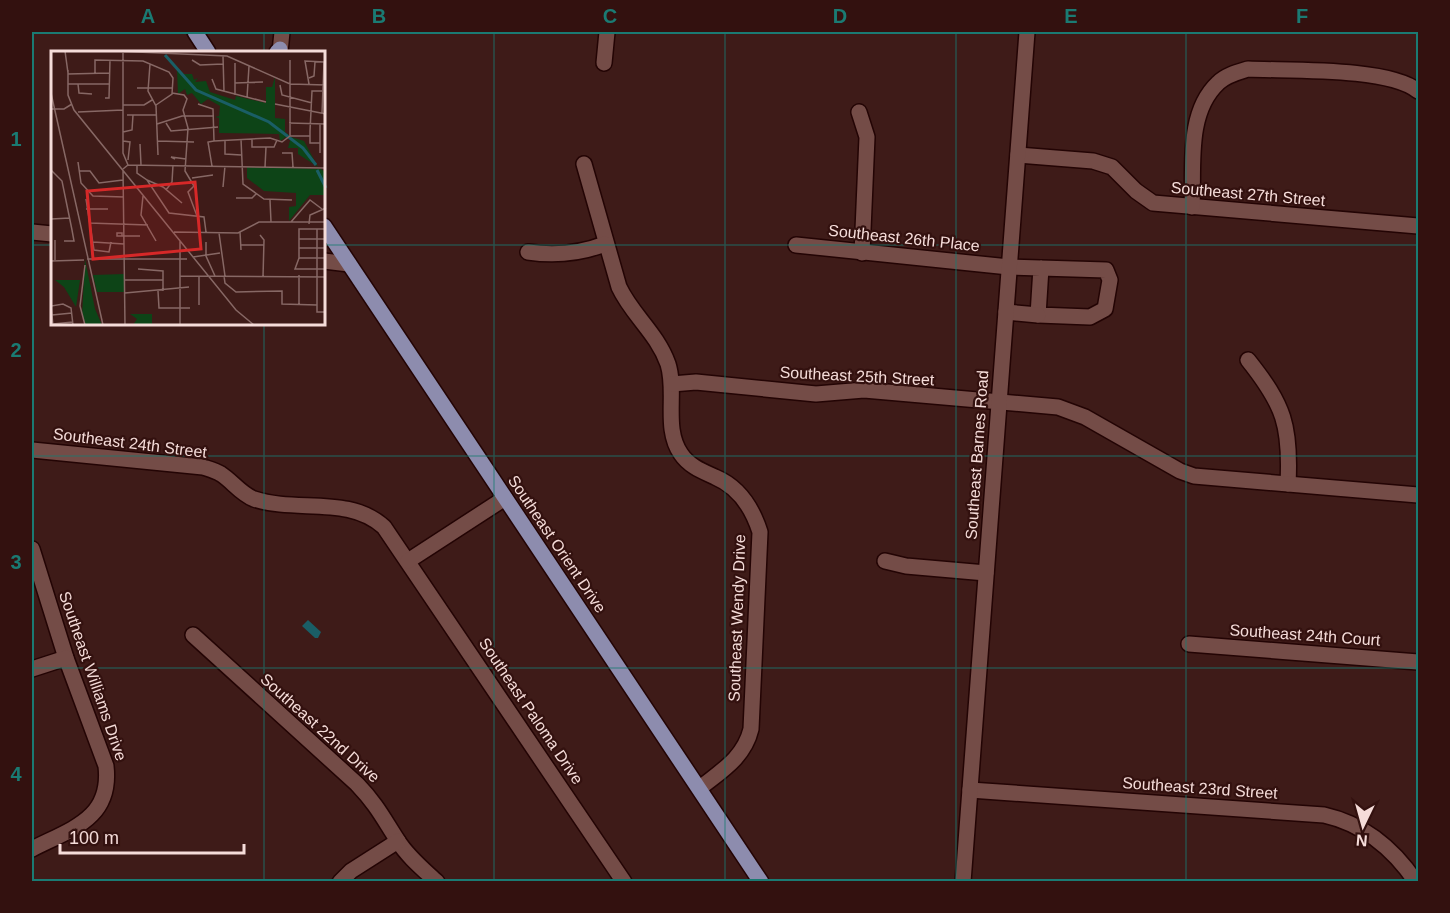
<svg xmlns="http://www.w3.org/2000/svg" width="1450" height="913" font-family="Arial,sans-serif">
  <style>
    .water { fill: #1a5e66 }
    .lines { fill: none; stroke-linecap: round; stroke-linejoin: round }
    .minor-casing { stroke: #230404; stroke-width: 18 }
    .major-casing { stroke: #230404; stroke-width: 18 }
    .minor { stroke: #744c47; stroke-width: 15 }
    .major { stroke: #8d8cae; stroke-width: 15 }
    .grid { fill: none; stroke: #1a7b73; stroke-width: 1.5; stroke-opacity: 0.55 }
    .labels { text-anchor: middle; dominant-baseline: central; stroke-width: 4.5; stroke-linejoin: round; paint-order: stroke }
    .street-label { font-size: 16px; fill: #f5dcd9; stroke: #33110f }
    .inset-river { fill: none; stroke: #1a5e66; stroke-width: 3 }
    .inset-road { fill: none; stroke: #876865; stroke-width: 1.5 }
    .view { fill: #d62828; fill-opacity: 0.15; stroke: #d62828; stroke-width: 3 }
    .inset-edge { fill: none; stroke: #f5dcd9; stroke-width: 3 }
    .neatline { fill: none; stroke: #1a7b73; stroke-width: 2 }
    .grid-label { font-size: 20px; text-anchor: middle; font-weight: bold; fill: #1a7b73 }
  </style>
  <rect width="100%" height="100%" fill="#3e1b18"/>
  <polygon class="water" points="308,620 321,632 318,638 315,638 302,626"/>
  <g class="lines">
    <defs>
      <g id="minor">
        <polyline points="280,52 282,32"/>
        <polyline points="604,63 607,32"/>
        <polyline points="859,112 867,137 862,253"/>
        <polyline points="1018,155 1093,161 1112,167 1136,191 1153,203 1418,226"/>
        <path d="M584 164 619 287C632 315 657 333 668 364 677 393 663 428 681 454 689 466 702 471 715 477 739 487 752 507 760 532L751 729C744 758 721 771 700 788"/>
        <path d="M1192 207C1194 167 1186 113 1218 83 1226 75 1238 72 1248 69 1289 71 1388 67 1418 91"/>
        <polyline points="32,232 52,234"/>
        <polyline points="796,245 1009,267 1106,270 1110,280 1105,309 1090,317 1038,315 1041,268"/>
        <path d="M528 252C555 256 579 254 605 244"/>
        <polyline points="324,261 349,264"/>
        <polyline points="1006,312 1038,315"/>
        <path d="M1248 360C1284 405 1291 426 1288 484"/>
        <polyline points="672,384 696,382 816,394 864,390 1058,407 1085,417 1180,471 1194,476 1418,495"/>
        <path d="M32 450 203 467C209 469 216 471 221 474 232 481 241 494 254 499 297 513 349 495 384 527L624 882"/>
        <path d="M32 549 66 658 106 766C112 819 71 829 32 849"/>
        <polyline points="408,561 505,498"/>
        <polyline points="885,561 906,566 986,573"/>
        <path d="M193 635 357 784C377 805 383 818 398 841 408 857 423 869 437 882"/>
        <polyline points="1189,644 1418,662"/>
        <polyline points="32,669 66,658"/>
        <path d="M970 790 1324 815C1364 824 1393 848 1416 882"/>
        <polyline points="340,882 351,871 398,841"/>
        <polyline points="963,882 1027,32"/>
      </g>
      <g id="major">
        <polyline points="195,32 208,52"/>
        <polyline points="277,52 280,49"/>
        <polyline points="324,226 761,882"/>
      </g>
    </defs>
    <use href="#minor" class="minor-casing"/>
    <use href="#major" class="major-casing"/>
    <use href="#minor" class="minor"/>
    <use href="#major" class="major"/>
  </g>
  <path class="grid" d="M264 32V52M494 32V882M725 32V882M956 32V882M1186 32V882M32 245H52M324 245H1418M264 324V882M32 456H1418M32 668H1418"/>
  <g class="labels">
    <g class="street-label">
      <text transform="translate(1248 194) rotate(5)">Southeast 27th Street</text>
      <text transform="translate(904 238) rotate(6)">Southeast 26th Place</text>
      <text transform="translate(857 376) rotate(3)">Southeast 25th Street</text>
      <text transform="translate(130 443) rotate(7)">Southeast 24th Street</text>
      <text transform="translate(977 455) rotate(-86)">Southeast Barnes Road</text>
      <text transform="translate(557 544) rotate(56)">Southeast Orient Drive</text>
      <text transform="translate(737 618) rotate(-88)">Southeast Wendy Drive</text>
      <text transform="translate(1305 635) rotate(4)">Southeast 24th Court</text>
      <text transform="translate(93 676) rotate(71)">Southeast Williams Drive</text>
      <text transform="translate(531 711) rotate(56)">Southeast Paloma Drive</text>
      <text transform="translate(320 728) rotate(42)">Southeast 22nd Drive</text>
      <text transform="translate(1200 788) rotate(4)">Southeast 23rd Street</text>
    </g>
  </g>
  <g transform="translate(51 51)">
    <rect width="274" height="274" fill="#3e1b18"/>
    <path d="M112 4 133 23H141L143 29 147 27 144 31 155 30 159 41 184 49 185 45 215 52V36H221L224 26V67L234 68V81L238 84 229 90 228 83 168 82V67L164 66 168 65 169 55 157 48 150 53 141 42 136 44 134 38 127 43 126 19ZM240 86 253 90 267 116 247 103V97H237ZM196 116 270 118 274 121V144H259L238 170V156L245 155V142L213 140 196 127ZM34 208 44 258 51 274H35L31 265ZM73 223V241H46L42 224ZM4 229H29L25 256 13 236ZM79 263H101V274H82L86 268Z" fill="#0d4417"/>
    <path class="inset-river" d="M114 4 145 39 218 71 252 97 265 114M266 119 275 137"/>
    <path class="inset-road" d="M14 0 17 22M63 0 176 5 239 33 275 34M72 0V102L77 114M172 5 173 41M141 9 149 14 172 13M239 9V85M99 13 97 40 105 55 107 104M17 19V44L23 59 185 259 203 274M44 22V9L92 10 118 21 122 27 121 43 105 54M17 23 58 22M258 27 263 25 264 11M161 28 165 38 215 51M184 32 212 31M17 33H59M27 33 28 42 41 43M258 33 254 10 274 11M229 34 231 44 261 52M86 37H122M0 42 52 274M121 42 133 44 136 48 132 59 137 77 134 120 143 135M184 44V12M54 47H58L59 9M196 47 198 15M147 53 162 58 163 90M224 53 275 63M72 54H93L101 49M0 58H13L21 53M27 61 72 59M271 62 273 11M76 64H106M115 72 120 80 167 76M238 72 275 73M106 73 131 65H163M72 81 81 79 82 64M190 88 192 133 213 148 241 149M201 88V96H223L226 89M72 90 79 91 77 109M106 90 143 91M163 90 219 87 231 91 239 85H259M174 90V103L190 104M269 92H259V80L261 40H271M89 93 90 114M231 102H241L242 116M269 102V73M124 108 120 106 135 108M27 111 30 132 42 145 73 146M86 114V122L96 129 118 162 153 166 155 181M161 115 157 91 163 90M214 116 215 96M72 118 77 114 275 117M0 119 11 130 21 179 23 190H13M72 119 74 274M28 120H39L48 132 72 129M141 127 162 124M96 129 112 136 131 152M143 135 137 141 146 165M172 136 174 115M115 139 121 131 122 114M92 145 90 164 105 190M185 147H201L205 143M35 148 43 199 58 201 60 191M219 149 220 171M35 158H57M0 168 19 167M240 171 259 149 271 158M38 172 97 174M258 173 259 164 275 157M266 178V261H275M123 181 187 182 208 171H275M189 181 190 199M168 182 174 225M209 184 213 189 212 226M71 185V182H66V185H89M248 188H275M4 189V209M42 191 73 193M155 191V205L164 225M190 194H213M248 197H275M142 206 169 202M248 207V178H275M248 207 244 218H275M248 207H275M36 208H136M0 210 33 209M34 214 29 255 34 274M87 218 112 220V240M129 225 275 226M148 225V254M173 225 174 232 185 241 231 240V253L266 254M74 229H112M107 240 108 257H139M74 242 138 236M248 253V224M1 264 21 262M2 273 22 271M2 274 0 255 12 253 20 257 22 274M129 274V190"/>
    <path class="view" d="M144 131 150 198 42 208 36 140Z"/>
    <rect width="274" height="274" class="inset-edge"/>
  </g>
  <rect width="1450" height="913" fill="none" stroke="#33110f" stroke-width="66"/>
  <g transform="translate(1363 826) rotate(185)" stroke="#33110f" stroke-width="4.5" paint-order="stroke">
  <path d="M0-4.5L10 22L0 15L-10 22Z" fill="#f5dcd9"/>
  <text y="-9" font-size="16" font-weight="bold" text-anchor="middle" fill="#f5dcd9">N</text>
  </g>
  <path d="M60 844v9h184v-9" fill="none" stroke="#f5dcd9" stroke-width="3"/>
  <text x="69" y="844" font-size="18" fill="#f5dcd9" stroke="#33110f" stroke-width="4.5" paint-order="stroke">100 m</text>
  <rect x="33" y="33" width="1384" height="847" class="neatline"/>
  <g class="grid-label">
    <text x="148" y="23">A</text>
    <text x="379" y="23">B</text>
    <text x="610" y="23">C</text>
    <text x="840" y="23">D</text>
    <text x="1071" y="23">E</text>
    <text x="1302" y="23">F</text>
    <text x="16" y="146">1</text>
    <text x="16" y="357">2</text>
    <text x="16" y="569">3</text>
    <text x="16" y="781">4</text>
  </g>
</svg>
